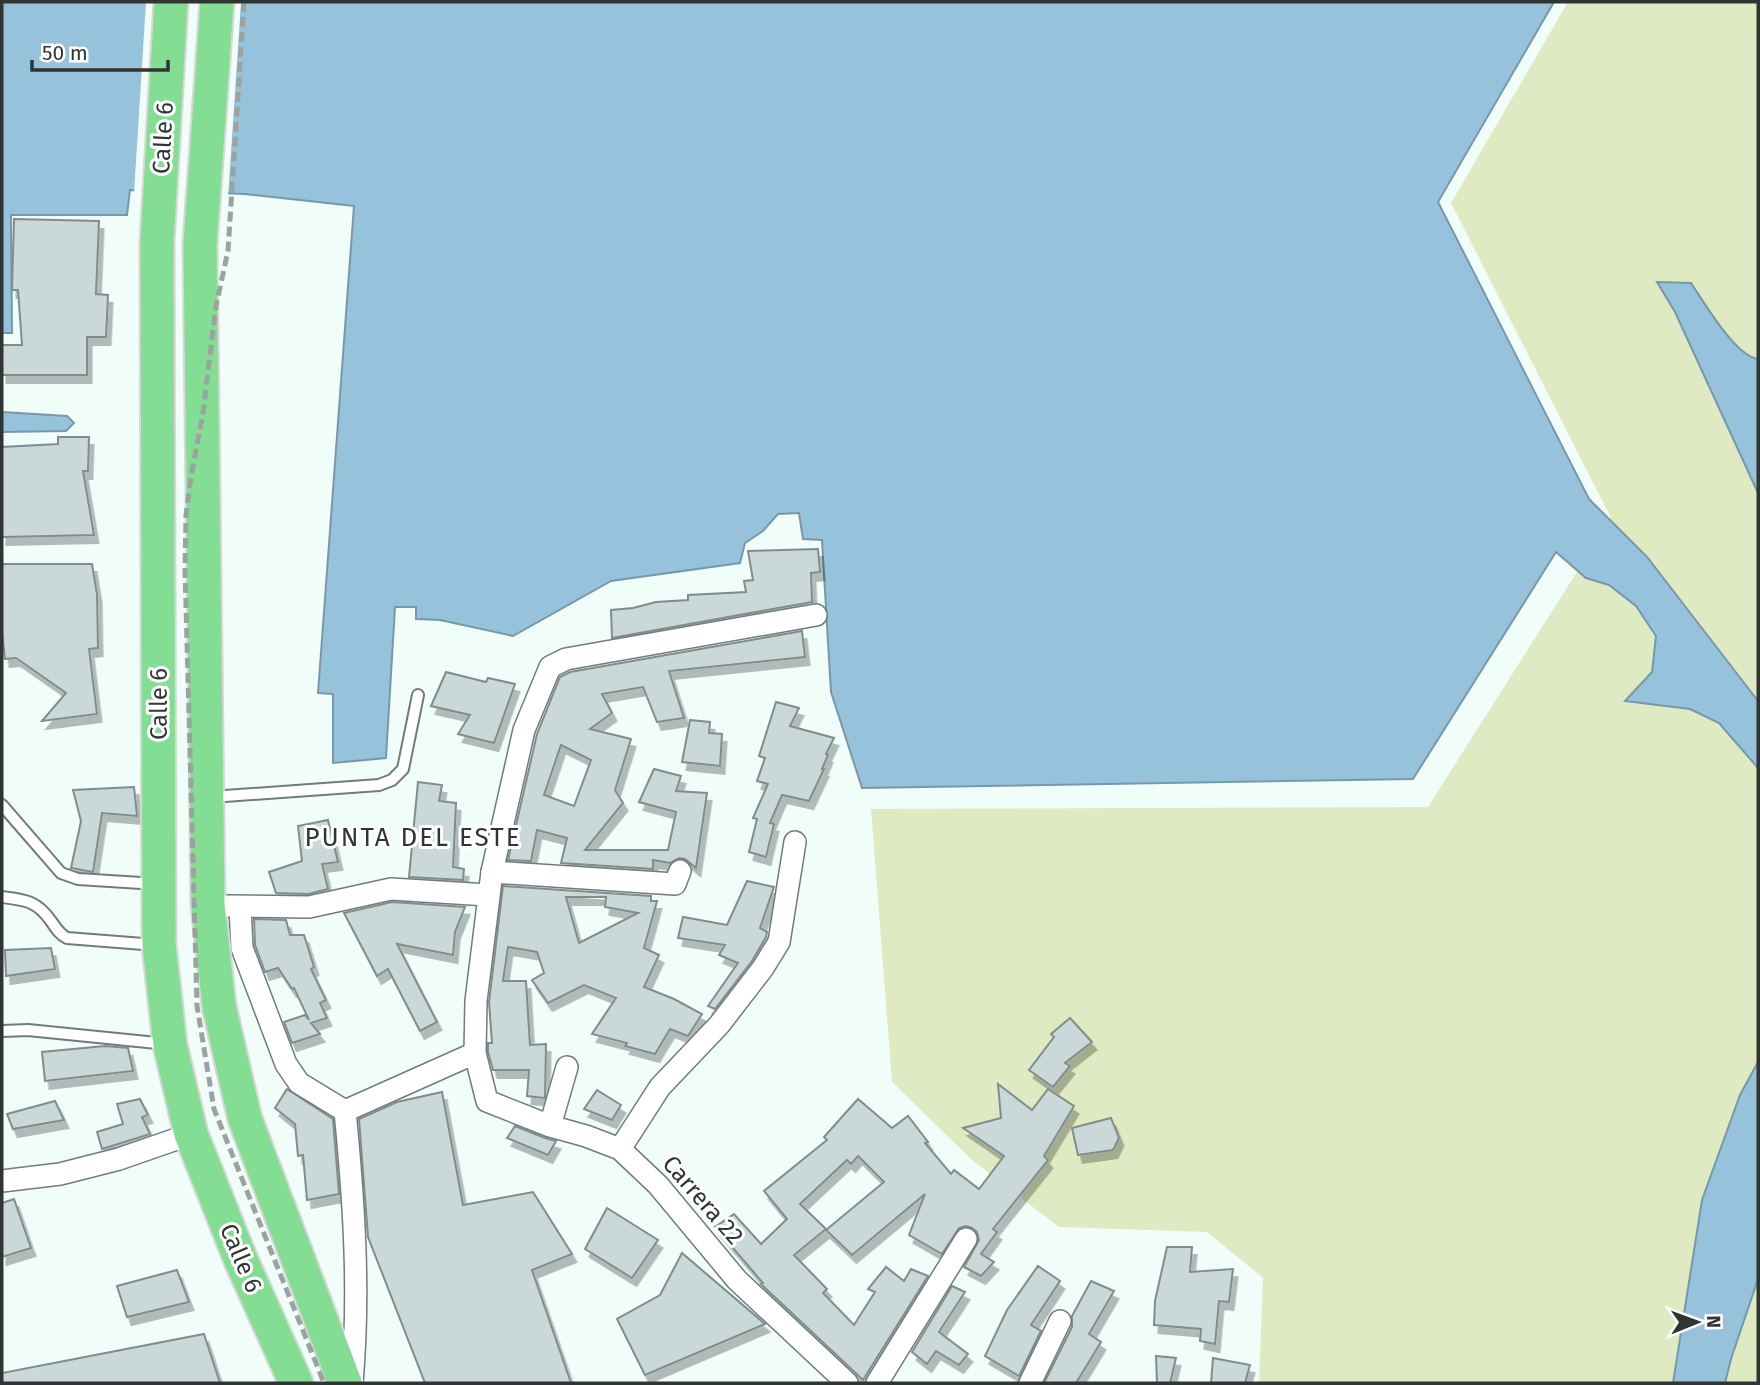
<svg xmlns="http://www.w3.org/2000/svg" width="1760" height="1385" font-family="'Fira Sans',sans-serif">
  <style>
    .green { fill: #e0eac2 }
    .water { fill: #97c2dc; stroke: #7898a9; stroke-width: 2 }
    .pier { fill: #f0fdf9 }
    .building { fill: #cad8d9; stroke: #808c8e; stroke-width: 2; fill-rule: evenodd; filter: url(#shadow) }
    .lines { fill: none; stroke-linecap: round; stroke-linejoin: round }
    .service-casing { stroke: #717c79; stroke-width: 14 }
    .minor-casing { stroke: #717c79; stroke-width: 24 }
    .trunk-casing { stroke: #d6d7d6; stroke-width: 37 }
    .service { stroke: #fff; stroke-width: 10 }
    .minor { stroke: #fff; stroke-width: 21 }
    .trunk { stroke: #83de94; stroke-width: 33 }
    .rail { stroke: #9aa3a0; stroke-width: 5; stroke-dasharray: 10 5; stroke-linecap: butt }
    .labels { text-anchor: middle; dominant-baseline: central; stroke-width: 6; stroke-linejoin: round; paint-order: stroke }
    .street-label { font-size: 24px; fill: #303533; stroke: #fff }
    .neighbourhood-label { font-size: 26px; letter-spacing: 2px; fill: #303533; stroke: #fff }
  </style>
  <defs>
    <filter id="shadow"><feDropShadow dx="4.5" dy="8" stdDeviation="0" flood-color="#0004"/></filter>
  </defs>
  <rect width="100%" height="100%" fill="#f0fdf9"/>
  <polygon class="green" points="1568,2 1758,2 1758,1383 1259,1383 1263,1278 1207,1232 1059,1227 972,1160 892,1082 871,809 1428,807 1611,518 1451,203"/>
  <g class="water">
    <polygon points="2,2 1554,2 1438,202 1589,499 1647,557 1758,701 1758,768 1719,723 1690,709 1625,701 1652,672 1656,636 1636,606 1609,585 1586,578 1556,552 1413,779 862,788 831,692 822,540 803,539 799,513 778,514 763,531 745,543 740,563 611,581 513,636 440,620 416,619 416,607 395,607 386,758 333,763 333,694 318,693 354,206 245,194 130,190 127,215 11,215 12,333 2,333"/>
    <path d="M1657 282 1691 283C1704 302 1735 356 1758 359V493L1675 312Z"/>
    <polygon points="2,412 67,416 74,423 66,431 2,432"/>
    <polygon points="1758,1062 1758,1279 1731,1359 1725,1383 1673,1383 1702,1200 1740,1095"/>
  </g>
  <polygon class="pier" points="146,2 241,2 228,197 134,193"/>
  <g class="building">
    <polygon points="14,219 99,221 96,294 108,295 106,337 87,337 87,375 2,375 2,345 22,345 18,290 12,290"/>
    <polygon points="58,437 89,437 88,471 83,471 94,535 2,537 2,447 58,444"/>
    <polygon points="818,549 820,572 811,573 812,602 612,638 611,610 633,608 656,602 688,600 688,595 746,592 744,581 753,580 748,551"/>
    <polygon points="2,564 92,564 97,594 98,648 89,649 97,714 42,721 66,693 16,658 5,659 2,632"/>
    <path d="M802 631 805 657 669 671 684 718 657 722 643 687 602 694 612 713 590 729 631 739 615 790 623 803 585 850H668L676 812 639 802 654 769 681 776 676 791 707 793 696 868 685 859 679 858 670 863 653 860V869L561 863 567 838 537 830 531 861 508 860 537 734 560 677 570 672ZM561 745 591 760 574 806 544 795Z"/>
    <polygon points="446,672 486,682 488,678 515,684 494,743 458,734 470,715 431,706"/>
    <polygon points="776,702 799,708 790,726 834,738 826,754 828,755 822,769 824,769 809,801 782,795 770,823 774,824 766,857 749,852 757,819 753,818 768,784 757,781 765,758 759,756"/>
    <polygon points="690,720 710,722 709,733 722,734 720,766 682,762"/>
    <polygon points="418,782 442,785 439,801 456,803 453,867 464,869 463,880 409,877"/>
    <polygon points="134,787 137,816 102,813 93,872 71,868 81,821 73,790"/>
    <polygon points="328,820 338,862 322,864 328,889 308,894 276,893 269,872 302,861 298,826"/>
    <polygon points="747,881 774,887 760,928 767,932 766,937 752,961 715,1009 708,1006 738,963 719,955 725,945 678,938 683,917 727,925"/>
    <path d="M503 886 651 896V901H657L644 948 659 955 644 987 674 999 702 1014 688 1036 670 1029 655 1054 625 1046 627 1043 592 1034 616 998 584 985 548 1003 532 980 544 973 537 952 508 947 503 981H526L530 1045 546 1044 545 1098 527 1096 529 1070H493L488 1052V1043H492L489 1002ZM566 897H606L605 907 638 913 579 943Z"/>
    <polygon points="392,902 465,907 455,932 453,955 397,944 437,1022 420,1031 388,969 377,976 344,913"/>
    <polygon points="254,919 286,920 290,935 304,935 314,967 311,969 326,1000 320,1003 327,1018 311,1023 320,1034 292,1043 284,1022 305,1015 309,1020 294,988 292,989 278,968 265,972 255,945"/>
    <polygon points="51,948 55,969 6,976 5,950"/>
    <polygon points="1070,1018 1092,1042 1065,1063 1070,1066 1053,1087 1029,1070 1054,1037 1051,1034"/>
    <polygon points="105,1046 128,1048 133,1071 45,1081 42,1052"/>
    <polygon points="998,1084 1032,1110 1048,1089 1074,1106 1044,1156 1048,1160 993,1229 997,1232 981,1254 994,1262 981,1276 964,1267 979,1240 977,1232 972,1228 966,1226 959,1228 942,1254 909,1235 925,1194 852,1255 826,1230 884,1182 858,1156 851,1164 847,1160 800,1204 826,1229 794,1255 827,1289 823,1293 854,1325 875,1292 868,1289 886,1267 904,1281 911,1269 928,1276 863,1380 763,1286 761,1284 763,1283 715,1227 734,1214 761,1244 787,1219 764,1191 827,1140 824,1137 858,1099 892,1128 908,1116 928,1142 925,1143 951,1174 954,1170 979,1189 1004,1156 963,1128 1001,1118"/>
    <polygon points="287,1089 333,1119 339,1194 307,1200 303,1155 298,1156 295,1124 275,1108"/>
    <polygon points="597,1090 621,1105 612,1120 584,1109"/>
    <polygon points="442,1092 463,1205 533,1192 572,1254 532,1270 571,1383 425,1383 368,1237 359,1119 397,1102"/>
    <polygon points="140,1099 148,1115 142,1117 150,1134 102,1149 97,1132 123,1124 117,1104"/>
    <polygon points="55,1101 64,1120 13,1129 7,1114"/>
    <polygon points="1111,1118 1119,1138 1113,1150 1078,1155 1072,1128"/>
    <polygon points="515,1126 545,1138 556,1141 548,1155 507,1138"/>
    <polygon points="14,1199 31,1248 2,1257 2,1203"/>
    <polygon points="607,1208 658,1240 632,1278 585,1249"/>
    <polygon points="1167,1247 1192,1247 1190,1272 1233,1269 1229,1302 1219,1301 1215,1344 1200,1341 1201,1329 1154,1325 1155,1301"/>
    <polygon points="682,1253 765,1324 645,1375 617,1319 660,1295"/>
    <polygon points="1038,1266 1060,1281 1031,1325 1041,1331 1019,1376 985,1356 1007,1310"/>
    <polygon points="177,1270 189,1302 127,1317 117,1286"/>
    <polygon points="1091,1281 1114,1291 1089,1334 1101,1342 1076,1383 1044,1383 1072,1327 1072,1316"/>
    <polygon points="952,1286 965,1292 939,1332 968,1354 959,1365 936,1351 927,1364 912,1352"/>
    <polygon points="204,1334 220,1383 2,1383 2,1373"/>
    <polygon points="1156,1356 1176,1358 1170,1383 1157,1383"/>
    <polygon points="1213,1358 1250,1365 1245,1383 1211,1383"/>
  </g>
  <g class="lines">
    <defs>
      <g id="service">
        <polyline points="211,797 379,785 392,780 403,769 418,695"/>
        <polyline points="2,805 61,873 78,879 157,884"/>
        <path d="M2 897C26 900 37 901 51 921 56 928 59 934 67 938L156 945"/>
        <polyline points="2,1031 28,1030 167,1044"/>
      </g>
      <g id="minor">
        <polyline points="816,615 566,659 550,667 524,730 492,872 476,1001 475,1053 487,1101 550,1126 586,1136 620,1149 658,1185 737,1280 847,1383"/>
        <polyline points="492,872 675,884 680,871"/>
        <polyline points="226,906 309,907 391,889 488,895"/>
        <path d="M240 907 242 948 286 1064 299 1083 345 1111C354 1202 360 1292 352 1383"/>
        <polyline points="345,1111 475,1053"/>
        <polyline points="550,1126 567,1067"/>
        <polyline points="620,1149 660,1087 719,1025 763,968 779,942 795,842"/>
        <polyline points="2,1181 60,1174 119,1159 191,1134"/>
        <polyline points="877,1383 966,1239"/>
        <polyline points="1030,1383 1060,1321"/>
      </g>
      <g id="trunk">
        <polyline points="171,2 157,242 159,945 170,1045 191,1134 240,1258 296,1383"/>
        <polyline points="217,2 200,245 208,905 219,1006 245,1119 345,1383"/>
      </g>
    </defs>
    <use href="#service" class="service-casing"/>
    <use href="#minor" class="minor-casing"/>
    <use href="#trunk" class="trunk-casing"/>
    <use href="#service" class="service"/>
    <use href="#minor" class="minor"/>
    <use href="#trunk" class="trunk"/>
    <polyline class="rail" points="244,2 228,251 216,306 203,413 191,476 186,515 185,569 197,1006 214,1109 324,1383"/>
  </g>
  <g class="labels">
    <g class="street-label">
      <text transform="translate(163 138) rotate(-87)">Calle 6</text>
      <text transform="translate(159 704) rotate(-90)">Calle 6</text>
      <text transform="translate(703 1200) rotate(49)">Carrera 22</text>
      <text transform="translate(241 1258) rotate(67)">Calle 6</text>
    </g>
    <g class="neighbourhood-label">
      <text x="413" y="837">PUNTA DEL ESTE</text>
    </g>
  </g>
  <rect width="1760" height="1385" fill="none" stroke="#303533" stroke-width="7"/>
  <g transform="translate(1697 1322) rotate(89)" stroke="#ffffff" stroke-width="5" paint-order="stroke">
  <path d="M0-5L12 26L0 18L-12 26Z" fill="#303533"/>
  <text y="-10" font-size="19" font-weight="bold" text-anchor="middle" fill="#303533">N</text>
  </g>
  <path d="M32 60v10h136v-10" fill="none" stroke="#303533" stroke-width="3.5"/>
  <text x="42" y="60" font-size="21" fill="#303533" stroke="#ffffff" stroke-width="5" paint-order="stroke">50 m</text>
</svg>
